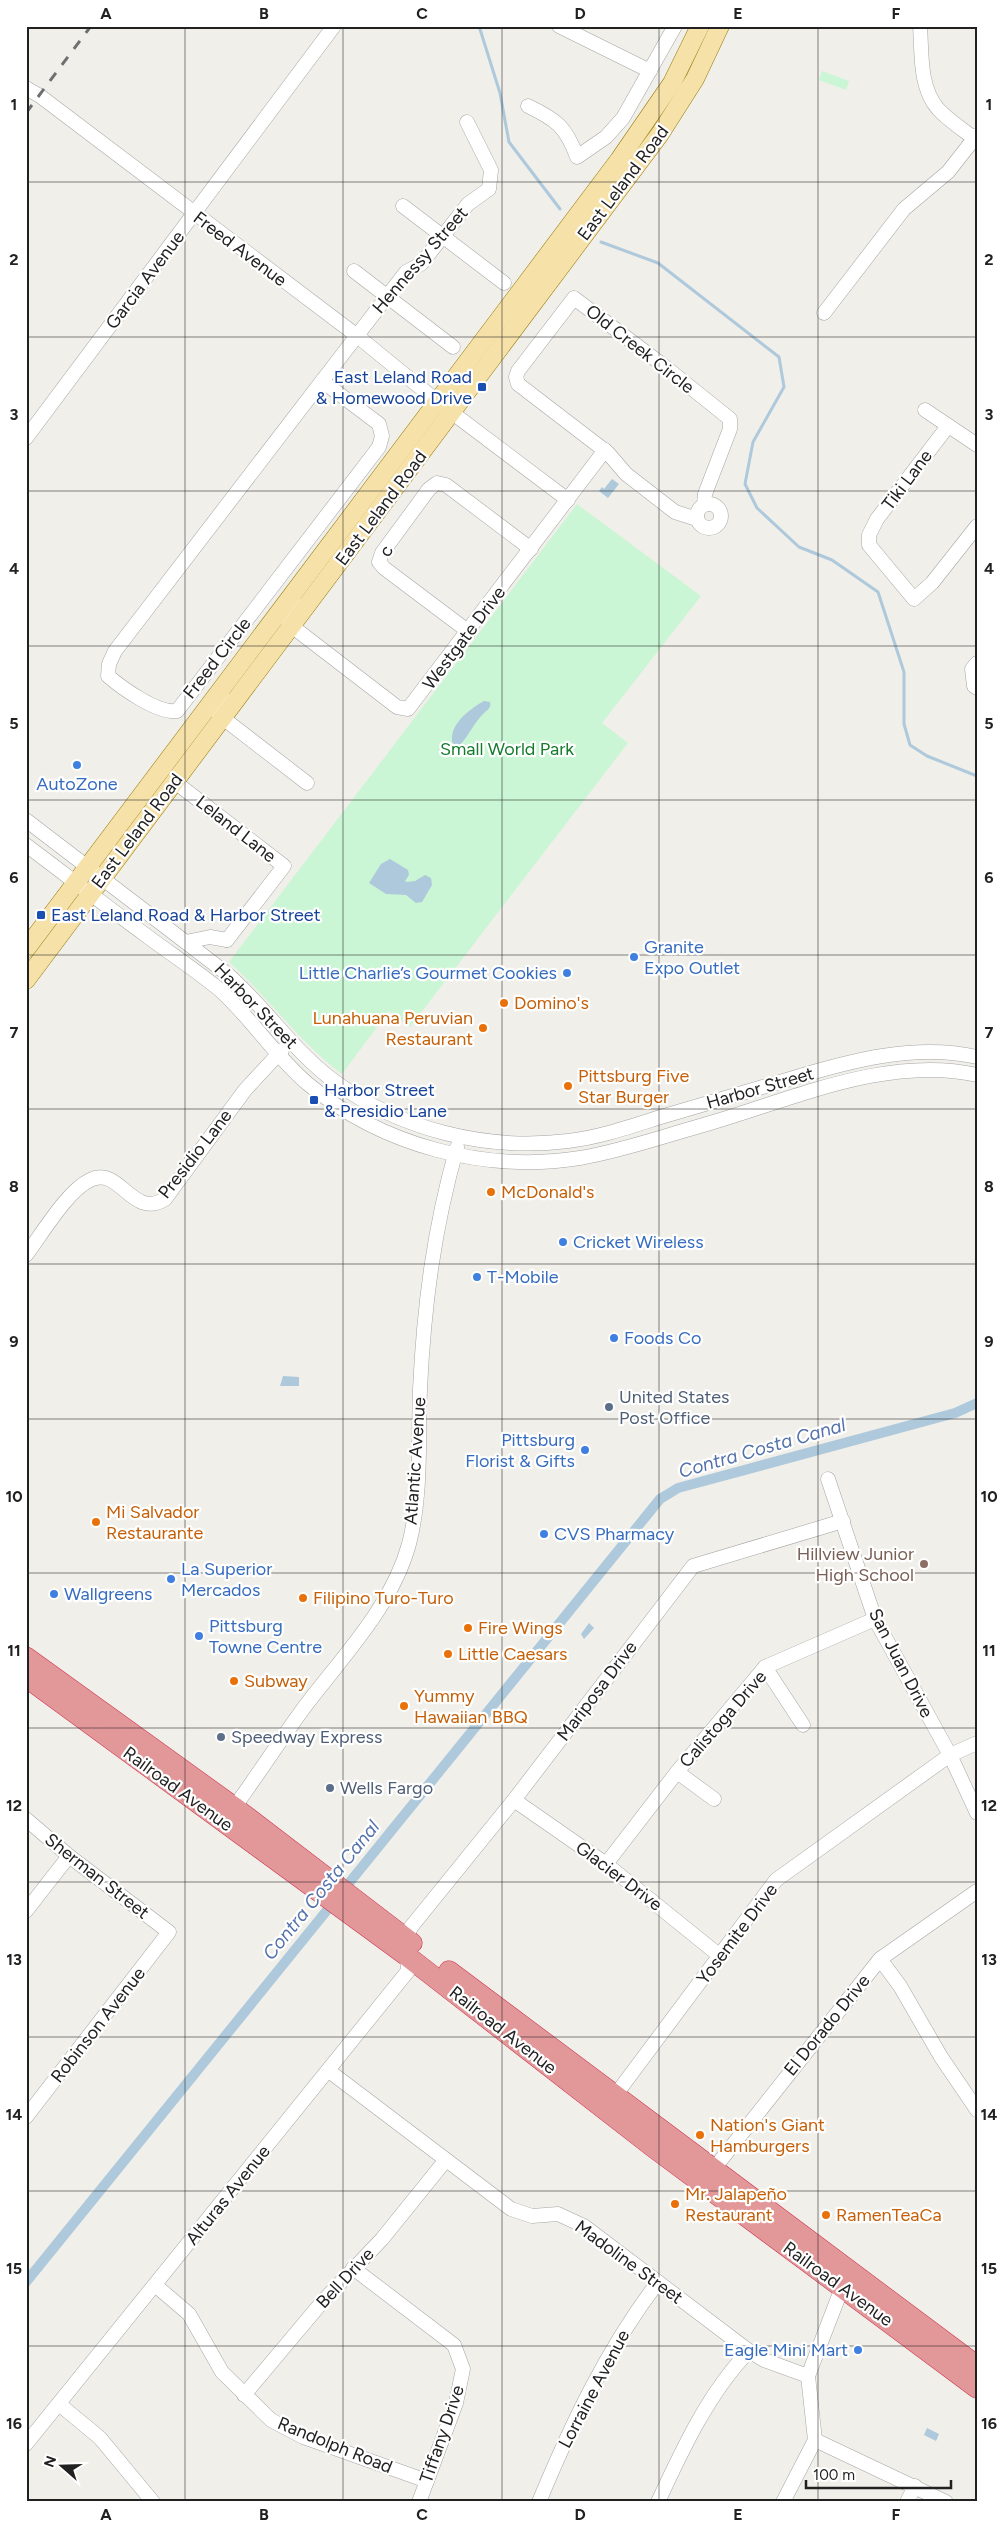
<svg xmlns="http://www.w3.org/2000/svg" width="1003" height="2528" font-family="Figtree,sans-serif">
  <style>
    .park { fill: #caf6d5 }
    .water { fill: #adc9db }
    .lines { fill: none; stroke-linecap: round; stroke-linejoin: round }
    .stream { stroke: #adc9db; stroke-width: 3 }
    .canal { stroke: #adc9db; stroke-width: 10 }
    .minor-casing { stroke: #a5a5a5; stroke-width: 15 }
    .major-casing { stroke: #947c0b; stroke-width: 19 }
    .highway-casing { stroke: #d03552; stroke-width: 21 }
    .minor { stroke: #fff; stroke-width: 14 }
    .major { stroke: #f6e1a9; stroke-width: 18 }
    .highway { stroke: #e29799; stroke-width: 20 }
    .rail { stroke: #6f6f6f; stroke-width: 3; stroke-dasharray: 10 10; stroke-linecap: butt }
    .grid { fill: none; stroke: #212121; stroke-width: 1; stroke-opacity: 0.55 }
    .transit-dot { fill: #1a4fb4; stroke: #fff; stroke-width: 2 }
    .shop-dot { fill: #3f7fe0; stroke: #fff; stroke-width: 2 }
    .food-dot { fill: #e8710a; stroke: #fff; stroke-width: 2 }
    .service-dot { fill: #5c6f8a; stroke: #fff; stroke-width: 2 }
    .education-dot { fill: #8d6e63; stroke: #fff; stroke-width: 2 }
    .labels { text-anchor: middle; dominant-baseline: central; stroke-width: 4.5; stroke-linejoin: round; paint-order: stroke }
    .street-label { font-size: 18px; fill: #212121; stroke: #fff }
    .transit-label { font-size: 18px; fill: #164399; stroke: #fff; text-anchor: start }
    .park-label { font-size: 18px; fill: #147b2c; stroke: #fff }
    .shop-label { font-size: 18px; fill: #366cbe; stroke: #fff; text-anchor: start }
    .food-label { font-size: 18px; fill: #c56008; stroke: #fff; text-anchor: start }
    .service-label { font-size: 18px; fill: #4e5e75; stroke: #fff; text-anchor: start }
    .education-label { font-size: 18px; fill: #785e54; stroke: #fff; text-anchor: end }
    .water-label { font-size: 19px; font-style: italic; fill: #5372ac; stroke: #fff }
    .neatline { fill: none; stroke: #212121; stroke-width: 2 }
    .grid-label { font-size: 16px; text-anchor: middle; font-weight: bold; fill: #212121 }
  </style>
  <rect width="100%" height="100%" fill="#f1efe9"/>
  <g class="park">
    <polygon points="822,71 849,81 846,90 819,80"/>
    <path d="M577 504 701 596 602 723 628 743 410 1027 389 1011 342 1074C299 1042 269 998 229 962Z"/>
  </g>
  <g class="water">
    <polygon points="612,479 619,484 608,498 599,491 602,487 604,489"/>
    <path d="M484 701 490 702C491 707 489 709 485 712 474 722 469 736 459 746L453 745C447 725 470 709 484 701Z"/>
    <polygon points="390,859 408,870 409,875 405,881 407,882 415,881 425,875 431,878 432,885 422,902 416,903 406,895 386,894 369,883 381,864"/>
    <polygon points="283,1376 299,1377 299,1386 280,1386"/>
    <polygon points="589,1623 594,1628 584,1639 581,1634"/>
    <polygon points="927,2428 939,2434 936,2441 924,2435"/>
  </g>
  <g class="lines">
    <g class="stream">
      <polyline points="479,26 500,93 509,142 560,209"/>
      <polyline points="601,242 658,263 779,357 784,387 753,442 745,484 757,508 799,547 832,560 878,592 904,672 904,724 910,745 927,756 977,776"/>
    </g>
    <polyline class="canal" points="26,2282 660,1499 678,1488 955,1413 977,1403"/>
    <defs>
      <g id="minor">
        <polyline points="559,26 650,71"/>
        <path d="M920 26C922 53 919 87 938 109 948 120 962 129 974 138"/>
        <polyline points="26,88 40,96 356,335 438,402 568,500"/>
        <path d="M528 106C557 120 566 127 577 157L606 137 623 118 675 26"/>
        <polyline points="403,206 504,283"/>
        <polyline points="354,271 453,347"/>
        <polyline points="824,313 904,209 948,172 977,135"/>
        <path d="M322 381 379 424 382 436 379 447 177 711C158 714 122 688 108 676L109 664 115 651Z"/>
        <polyline points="322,381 406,272 421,264 468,204 489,189 491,170 467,122"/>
        <polyline points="925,410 977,445"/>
        <polyline points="948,426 877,519 869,535 869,545 914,599 932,583 977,526"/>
        <polyline points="26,438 334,26"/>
        <circle cx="709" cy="516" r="12"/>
        <polyline points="697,519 675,512 626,474 608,453 518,384 516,377 518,371 574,298 664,366 730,419 730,429 705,494 704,505"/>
        <polyline points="295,603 286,616 289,624 397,707 408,709 605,450"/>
        <polyline points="469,632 384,568 379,562 382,553 429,489 437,483 446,485 531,549"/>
        <polyline points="977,663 972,669 974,686 977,688"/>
        <polyline points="221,689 223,702 218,710 219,715 307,783"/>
        <polyline points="175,782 284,866 227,940"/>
        <path d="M26 820 226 973C265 1006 292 1050 334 1081 400 1130 487 1151 568 1141 601 1137 632 1126 664 1116 706 1104 748 1091 790 1079 849 1061 915 1043 977 1057"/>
        <path d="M26 845C66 875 106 906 147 936 171 954 197 971 220 990 252 1019 275 1056 308 1084 382 1146 486 1173 580 1158 621 1151 661 1137 700 1126 786 1102 887 1054 977 1075"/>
        <polyline points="186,942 210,937 227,940"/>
        <path d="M26 1255C42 1234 67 1191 90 1180 120 1165 132 1220 165 1199L245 1090 282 1050"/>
        <polyline points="828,1479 875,1619 950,1755 977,1813"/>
        <polyline points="765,1667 803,1725"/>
        <polyline points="677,1772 714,1799"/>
        <polyline points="514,1800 606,1864 720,1956"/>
        <path d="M230 1813C256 1778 280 1740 306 1705 344 1655 392 1606 409 1544 422 1494 418 1440 420 1389 424 1305 434 1228 457 1147"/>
        <polyline points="26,1819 69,1856 169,1932 26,2117"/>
        <polyline points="606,1864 677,1772 765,1667 875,1619"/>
        <polyline points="26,1911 69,1856"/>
        <polyline points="880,1959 900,1986 941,2057 977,2110"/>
        <polyline points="329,2071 511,2209 532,2216 558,2214 584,2226 749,2351 764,2360 808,2376"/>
        <polyline points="611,2101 776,1880 950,1755 977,1743"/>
        <polyline points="709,2175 880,1959 977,1891"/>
        <polyline points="353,2268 454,2345 463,2369 456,2403 419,2502"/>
        <polyline points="155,2285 189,2314 222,2372 271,2420 303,2437 427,2481"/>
        <polyline points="244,2395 323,2301 382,2239 445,2161"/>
        <polyline points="59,2404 100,2438 153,2502"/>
        <polyline points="815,2440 946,2502"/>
        <polyline points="26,2444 408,1971 406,1939 411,1927 514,1800 693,1566 843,1521"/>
        <path d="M539 2502C571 2425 607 2349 658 2282"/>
        <path d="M658 2502C682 2450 709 2392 749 2351"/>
        <polyline points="783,2502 815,2440 808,2376 845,2280"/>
        <polyline points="907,2502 915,2486"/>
      </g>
      <g id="major">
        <polyline points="26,949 619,160 672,83 700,26"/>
        <polyline points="26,980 660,134 695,79 720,26"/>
      </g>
      <g id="highway">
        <polyline points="26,1657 234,1807 412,1943"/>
        <polyline points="26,1677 407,1956 653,2147 977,2388"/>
        <polyline points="449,1971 977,2366"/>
      </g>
    </defs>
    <use href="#minor" class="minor-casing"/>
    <use href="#major" class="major-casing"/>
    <use href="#highway" class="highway-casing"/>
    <use href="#minor" class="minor"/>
    <use href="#major" class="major"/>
    <use href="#highway" class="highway"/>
    <polyline class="rail" points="26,113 91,26"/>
  </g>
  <path class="grid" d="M185 26V2502M343 26V2502M502 26V2502M659 26V2502M818 26V2502M26 182H977M26 337H977M26 491H977M26 646H977M26 800H977M26 955H977M26 1109H977M26 1264H977M26 1419H977M26 1573H977M26 1728H977M26 1882H977M26 2037H977M26 2191H977M26 2346H977"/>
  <g class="transit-dot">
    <rect x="477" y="382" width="10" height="10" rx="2.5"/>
    <rect x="36" y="910" width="10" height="10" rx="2.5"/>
    <rect x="309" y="1095" width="10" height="10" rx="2.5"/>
  </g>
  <g class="shop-dot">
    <circle cx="77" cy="765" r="5"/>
    <circle cx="634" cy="957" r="5"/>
    <circle cx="567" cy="973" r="5"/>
    <circle cx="563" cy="1242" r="5"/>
    <circle cx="477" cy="1277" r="5"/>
    <circle cx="614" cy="1338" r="5"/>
    <circle cx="585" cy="1450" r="5"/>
    <circle cx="544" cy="1534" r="5"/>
    <circle cx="171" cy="1579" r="5"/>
    <circle cx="54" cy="1594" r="5"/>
    <circle cx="199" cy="1636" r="5"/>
    <circle cx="858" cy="2350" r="5"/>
  </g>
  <g class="food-dot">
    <circle cx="504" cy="1003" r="5"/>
    <circle cx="483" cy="1028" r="5"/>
    <circle cx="568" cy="1086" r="5"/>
    <circle cx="491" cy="1192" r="5"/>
    <circle cx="96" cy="1522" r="5"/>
    <circle cx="303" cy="1598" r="5"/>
    <circle cx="468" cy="1628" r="5"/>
    <circle cx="448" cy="1654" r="5"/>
    <circle cx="234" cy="1681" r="5"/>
    <circle cx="404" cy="1706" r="5"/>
    <circle cx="700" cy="2135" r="5"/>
    <circle cx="675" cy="2204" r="5"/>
    <circle cx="826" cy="2215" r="5"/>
  </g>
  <g class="service-dot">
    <circle cx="609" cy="1407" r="5"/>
    <circle cx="221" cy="1737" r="5"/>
    <circle cx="330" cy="1788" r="5"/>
  </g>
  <circle class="education-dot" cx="924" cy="1564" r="5"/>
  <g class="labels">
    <g class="street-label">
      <text transform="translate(623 183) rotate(-53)">East Leland Road</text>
      <text transform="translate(240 249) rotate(37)">Freed Avenue</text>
      <text transform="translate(420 260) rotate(-49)">Hennessy Street</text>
      <text transform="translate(145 280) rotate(-53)">Garcia Avenue</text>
      <text transform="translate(640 349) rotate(38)">Old Creek Circle</text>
      <text transform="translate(907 480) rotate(-53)">Tiki Lane</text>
      <text transform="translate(381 508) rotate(-53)">East Leland Road</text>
      <text transform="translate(386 551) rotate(-64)">c</text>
      <text transform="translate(464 638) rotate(-53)">Westgate Drive</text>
      <text transform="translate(217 658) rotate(-52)">Freed Circle</text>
      <text transform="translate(236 829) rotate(38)">Leland Lane</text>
      <text transform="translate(137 831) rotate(-53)">East Leland Road</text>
      <text transform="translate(256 1006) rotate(46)">Harbor Street</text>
      <text transform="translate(760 1088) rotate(-16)">Harbor Street</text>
      <text transform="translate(195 1154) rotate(-52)">Presidio Lane</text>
      <text transform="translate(415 1461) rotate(-86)">Atlantic Avenue</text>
      <text transform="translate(901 1663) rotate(63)">San Juan Drive</text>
      <text transform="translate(597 1691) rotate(-53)">Mariposa Drive</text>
      <text transform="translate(723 1719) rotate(-49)">Calistoga Drive</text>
      <text transform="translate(178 1789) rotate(36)">Railroad Avenue</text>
      <text transform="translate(97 1876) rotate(38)">Sherman Street</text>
      <text transform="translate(619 1876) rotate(37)">Glacier Drive</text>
      <text transform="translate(737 1934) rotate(-53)">Yosemite Drive</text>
      <text transform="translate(98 2025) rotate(-52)">Robinson Avenue</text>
      <text transform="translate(827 2025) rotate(-51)">El Dorado Drive</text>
      <text transform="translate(503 2030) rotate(38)">Railroad Avenue</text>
      <text transform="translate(228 2195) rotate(-51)">Alturas Avenue</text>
      <text transform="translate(629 2262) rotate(36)">Madoline Street</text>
      <text transform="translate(345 2278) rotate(-47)">Bell Drive</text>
      <text transform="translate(838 2284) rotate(36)">Railroad Avenue</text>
      <text transform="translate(594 2389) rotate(-62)">Lorraine Avenue</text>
      <text transform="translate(442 2434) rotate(-71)">Tiffany Drive</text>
      <text transform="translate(335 2445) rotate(22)">Randolph Road</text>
    </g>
    <g class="transit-label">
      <text x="472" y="377" text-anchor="end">East Leland Road<tspan x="472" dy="21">&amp; Homewood Drive</tspan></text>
      <text x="51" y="915">East Leland Road &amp; Harbor Street</text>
      <text x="324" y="1090">Harbor Street<tspan x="324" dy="21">&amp; Presidio Lane</tspan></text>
    </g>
    <g class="park-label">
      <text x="507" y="749">Small World Park</text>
    </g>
    <g class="shop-label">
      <text x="77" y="784" text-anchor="middle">AutoZone</text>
      <text x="644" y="947">Granite<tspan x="644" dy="21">Expo Outlet</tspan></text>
      <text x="557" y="973" text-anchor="end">Little Charlie’s Gourmet Cookies</text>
      <text x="573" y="1242">Cricket Wireless</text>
      <text x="487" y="1277">T-Mobile</text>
      <text x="624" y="1338">Foods Co</text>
      <text x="575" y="1440" text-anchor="end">Pittsburg<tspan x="575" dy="21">Florist &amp; Gifts</tspan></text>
      <text x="554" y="1534">CVS Pharmacy</text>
      <text x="181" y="1569">La Superior<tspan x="181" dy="21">Mercados</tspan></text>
      <text x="64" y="1594">Wallgreens</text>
      <text x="209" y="1626">Pittsburg<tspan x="209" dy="21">Towne Centre</tspan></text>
      <text x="848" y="2350" text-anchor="end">Eagle Mini Mart</text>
    </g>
    <g class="food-label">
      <text x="514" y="1003">Domino's</text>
      <text x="473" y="1018" text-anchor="end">Lunahuana Peruvian<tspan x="473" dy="21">Restaurant</tspan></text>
      <text x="578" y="1076">Pittsburg Five<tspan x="578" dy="21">Star Burger</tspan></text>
      <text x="501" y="1192">McDonald's</text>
      <text x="106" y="1512">Mi Salvador<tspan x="106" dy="21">Restaurante</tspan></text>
      <text x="313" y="1598">Filipino Turo-Turo</text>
      <text x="478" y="1628">Fire Wings</text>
      <text x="458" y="1654">Little Caesars</text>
      <text x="244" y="1681">Subway</text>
      <text x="414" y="1696">Yummy<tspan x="414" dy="21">Hawaiian BBQ</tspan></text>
      <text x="710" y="2125">Nation's Giant<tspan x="710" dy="21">Hamburgers</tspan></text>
      <text x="685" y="2194">Mr. Jalapeño<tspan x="685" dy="21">Restaurant</tspan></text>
      <text x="836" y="2215">RamenTeaCa</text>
    </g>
    <g class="service-label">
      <text x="619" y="1397">United States<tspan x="619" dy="21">Post Office</tspan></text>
      <text x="231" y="1737">Speedway Express</text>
      <text x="340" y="1788">Wells Fargo</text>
    </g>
    <g class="education-label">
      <text x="914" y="1554">Hillview Junior<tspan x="914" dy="21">High School</tspan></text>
    </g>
    <g class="water-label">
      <text transform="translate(762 1448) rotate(-16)">Contra Costa Canal</text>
      <text transform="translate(321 1890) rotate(-51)">Contra Costa Canal</text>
    </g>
  </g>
  <rect width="1003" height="2528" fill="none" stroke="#ffffff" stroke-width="55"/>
  <g transform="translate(62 2466) rotate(290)" stroke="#ffffff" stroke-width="4" paint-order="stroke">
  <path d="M0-4L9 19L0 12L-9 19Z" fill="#212121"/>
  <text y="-8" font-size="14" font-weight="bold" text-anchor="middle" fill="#212121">N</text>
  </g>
  <path d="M806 2480v8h145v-8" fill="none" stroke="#212121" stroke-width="2.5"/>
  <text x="813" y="2480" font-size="15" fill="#212121" stroke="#ffffff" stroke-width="4" paint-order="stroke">100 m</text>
  <rect x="28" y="28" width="948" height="2472" class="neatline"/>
  <g class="grid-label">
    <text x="106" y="19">A</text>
    <text x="264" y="19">B</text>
    <text x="422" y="19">C</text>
    <text x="580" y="19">D</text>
    <text x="738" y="19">E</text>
    <text x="896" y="19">F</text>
    <text x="14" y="110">1</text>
    <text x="989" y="110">1</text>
    <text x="14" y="265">2</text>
    <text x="989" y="265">2</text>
    <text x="14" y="420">3</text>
    <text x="989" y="420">3</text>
    <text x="14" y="574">4</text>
    <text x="989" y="574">4</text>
    <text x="14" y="729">5</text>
    <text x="989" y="729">5</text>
    <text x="14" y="883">6</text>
    <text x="989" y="883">6</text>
    <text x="14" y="1038">7</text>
    <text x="989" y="1038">7</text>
    <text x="14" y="1192">8</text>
    <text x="989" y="1192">8</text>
    <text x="14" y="1347">9</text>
    <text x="989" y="1347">9</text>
    <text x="14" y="1502">10</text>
    <text x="989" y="1502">10</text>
    <text x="14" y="1656">11</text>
    <text x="989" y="1656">11</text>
    <text x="14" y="1811">12</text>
    <text x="989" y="1811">12</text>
    <text x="14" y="1965">13</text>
    <text x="989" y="1965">13</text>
    <text x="14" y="2120">14</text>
    <text x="989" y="2120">14</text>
    <text x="14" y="2274">15</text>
    <text x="989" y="2274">15</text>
    <text x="14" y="2429">16</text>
    <text x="989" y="2429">16</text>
    <text x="106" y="2520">A</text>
    <text x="264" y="2520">B</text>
    <text x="422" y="2520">C</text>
    <text x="580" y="2520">D</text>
    <text x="738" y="2520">E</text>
    <text x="896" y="2520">F</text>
  </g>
</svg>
